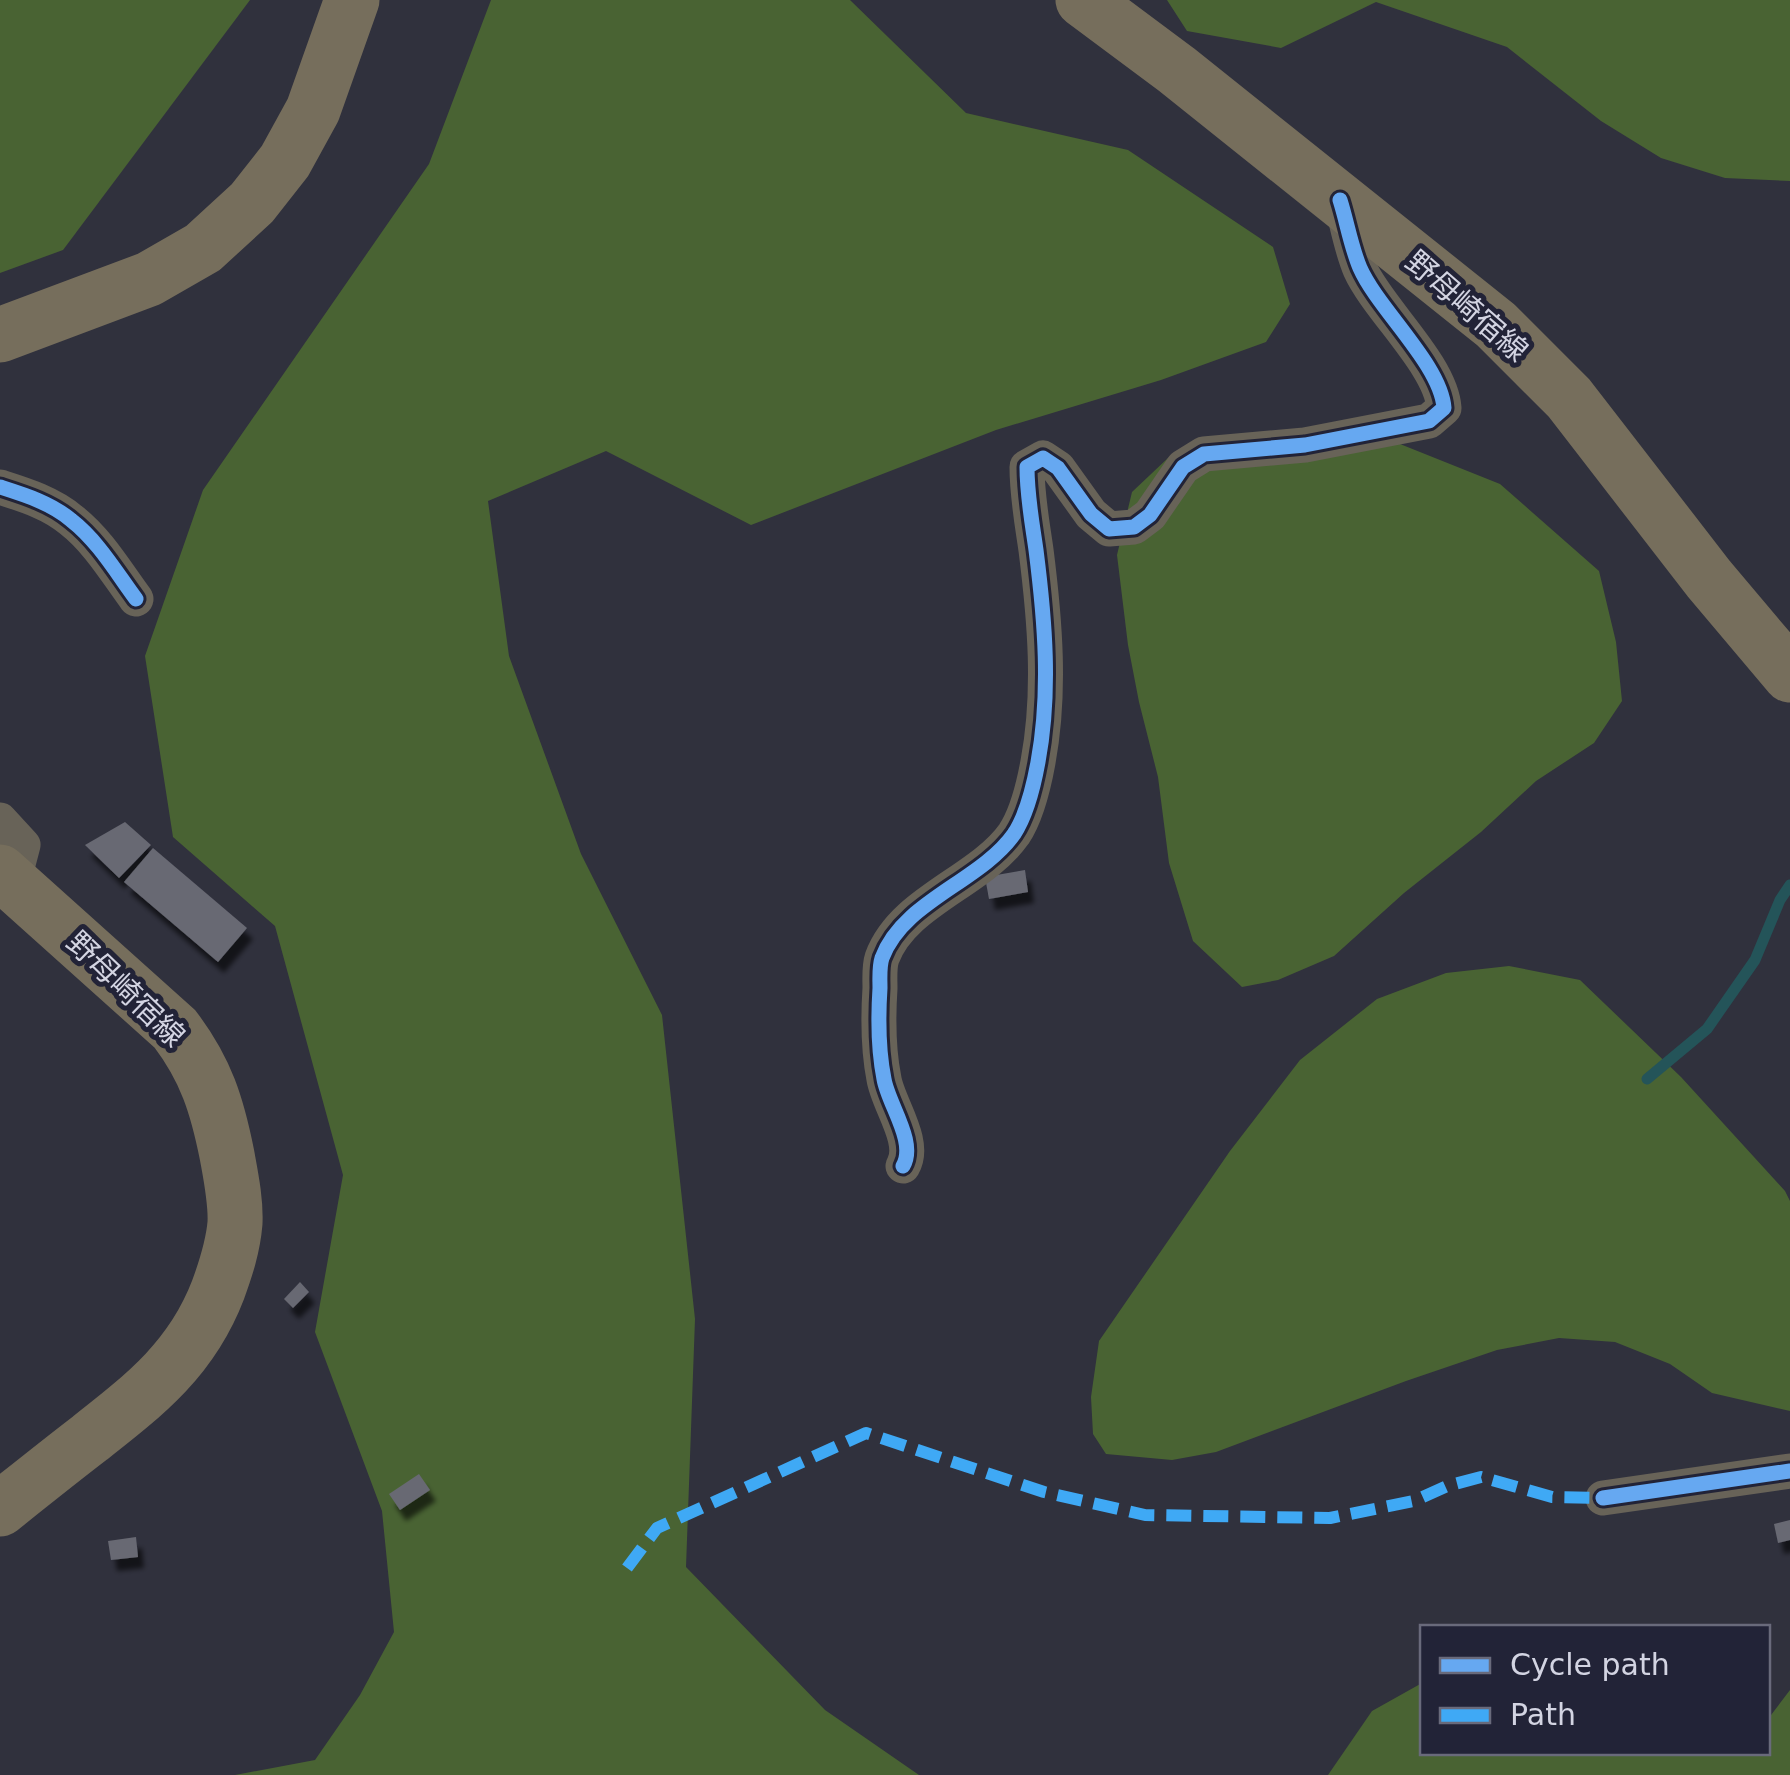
<svg xmlns="http://www.w3.org/2000/svg" width="1790" height="1775" font-family="'DejaVu Sans','Noto Sans JP',sans-serif">
  <style>
    .forest { fill: #496333 }
    .lines { fill: none; stroke-linecap: round; stroke-linejoin: round }
    .stream { stroke: #245459; stroke-width: 11 }
    .building { fill: #686973; filter: url(#shadow) }
    .minor { stroke: #686358; stroke-width: 35 }
    .primary { stroke: #766e5c; stroke-width: 55 }
    .quiet { stroke: #3fa9f5; stroke-width: 12; stroke-dasharray: 25 12; stroke-linecap: butt }
    .cycleway-casing { stroke: #222337; stroke-width: 21 }
    .cycleway { stroke: #66a8f1; stroke-width: 15 }
    .labels { text-anchor: middle; dominant-baseline: central; stroke-width: 10; stroke-linejoin: round; paint-order: stroke }
    .street-label { font-size: 30px; fill: #d3d4e2; stroke: #222337 }
  </style>
  <defs>
    <filter id="shadow"><feDropShadow dx="6" dy="11" stdDeviation="2.5" flood-color="#0009"/></filter>
  </defs>
  <rect width="100%" height="100%" fill="#30313d"/>
  <g class="forest">
    <polygon points="0,0 250,0 63,250 0,273"/>
    <polygon points="491,0 850,0 966,113 1128,150 1273,247 1290,304 1266,342 1161,380 996,430 751,525 606,451 488,501 509,656 581,854 662,1015 695,1319 686,1567 825,1710 919,1775 235,1775 315,1760 360,1695 394,1632 382,1511 315,1332 343,1175 275,926 173,837 145,656 203,490 429,164"/>
    <polygon points="1167,0 1790,0 1790,181 1725,178 1661,158 1601,121 1507,47 1376,2 1281,48 1187,31"/>
    <polygon points="1365,430 1500,484 1599,571 1616,642 1622,701 1594,743 1536,781 1481,832 1404,893 1334,956 1278,980 1242,987 1193,941 1169,863 1158,777 1139,702 1128,645 1117,555 1132,492 1168,458 1260,436"/>
    <polygon points="1509,966 1580,980 1681,1077 1785,1191 1790,1201 1790,1411 1712,1393 1670,1364 1615,1342 1559,1338 1497,1350 1406,1381 1216,1452 1172,1460 1106,1454 1093,1434 1091,1397 1099,1341 1230,1151 1300,1060 1377,999 1446,973"/>
    <polygon points="1422,1683 1422,1752 1768,1752 1768,1719 1790,1690 1790,1775 1328,1775 1372,1711"/>
  </g>
  <g class="lines">
    <polyline class="stream" points="1647,1079 1707,1029 1755,960 1780,900 1790,885"/>
  </g>
  <g class="building">
    <polygon points="125,822 151,845 119,878 85,845"/>
    <polygon points="153,848 247,928 218,962 124,882"/>
    <polygon points="1025,870 1028,892 989,899 985,877"/>
    <polygon points="300,1282 309,1292 293,1308 284,1299"/>
    <polygon points="419,1474 430,1490 400,1510 389,1494"/>
    <polygon points="1790,1520 1790,1540 1778,1543 1774,1524"/>
    <polygon points="136,1537 138,1557 111,1560 108,1541"/>
  </g>
  <g class="lines">
    <g class="minor">
      <path d="M0 487C25 495 51 503 71 520 98 541 116 572 136 599"/>
      <polyline points="0,820 23,845 13,883"/>
      <path d="M903 1166C917 1142 888 1104 884 1079 878 1049 878 1019 880 988 880 979 879 967 882 958 903 901 980 882 1014 834 1026 816 1034 784 1038 762 1051 692 1045 621 1036 550 1032 522 1027 496 1027 467L1043 458 1058 468 1091 514 1109 529 1134 527 1150 515 1183 467 1204 454 1305 445 1429 421 1444 408C1441 365 1378 309 1360 269 1351 248 1347 223 1341 201"/>
      <polyline points="1603,1498 1790,1471"/>
    </g>
    <g class="primary">
      <polyline points="1083,0 1177,70 1496,325 1569,398 1709,579 1790,675"/>
      <polyline points="0,335 149,279 203,248 252,203 285,161 313,110 352,0"/>
      <path d="M0 872 175 1029C206 1070 217 1105 227 1155 231 1177 236 1201 235 1223 233 1247 226 1268 218 1290 192 1358 146 1394 90 1438 60 1461 30 1485 0 1509"/>
    </g>
    <polyline class="quiet" points="627,1568 657,1528 866,1433 1044,1492 1145,1515 1330,1518 1414,1501 1447,1486 1481,1477 1552,1497 1603,1498"/>
    <defs>
      <g id="cycleway">
        <path d="M0 487C25 495 51 503 71 520 98 541 116 572 136 599"/>
        <path d="M903 1166C917 1142 888 1104 884 1079 878 1049 878 1019 880 988 880 979 879 967 882 958 903 901 980 882 1014 834 1026 816 1034 784 1038 762 1051 692 1045 621 1036 550 1032 522 1027 496 1027 467L1043 458 1058 468 1091 514 1109 529 1134 527 1150 515 1183 467 1204 454 1305 445 1429 421 1444 408C1441 365 1378 309 1360 268 1351 247 1347 222 1340 200"/>
        <polyline points="1603,1498 1790,1471"/>
      </g>
    </defs>
    <use href="#cycleway" class="cycleway-casing"/>
    <use href="#cycleway" class="cycleway"/>
  </g>
  <g class="labels">
    <g class="street-label">
      <text transform="translate(1467 306) rotate(41)">野母崎宿線</text>
      <text transform="translate(126 989) rotate(44)">野母崎宿線</text>
    </g>
  </g>
  <rect x="1420" y="1625" width="350" height="130" fill="#222337" stroke="#696a7b" stroke-width="2.5"/>
  <rect x="1440" y="1658" width="50" height="15" fill="#66a8f1" stroke="#696a7b" stroke-width="2.5"/>
  <text x="1510" y="1675" font-size="30" fill="#d3d4e2">Cycle path</text>
  <rect x="1440" y="1708" width="50" height="15" fill="#3fa9f5" stroke="#696a7b" stroke-width="2.5"/>
  <text x="1510" y="1725" font-size="30" fill="#d3d4e2">Path</text>
</svg>
